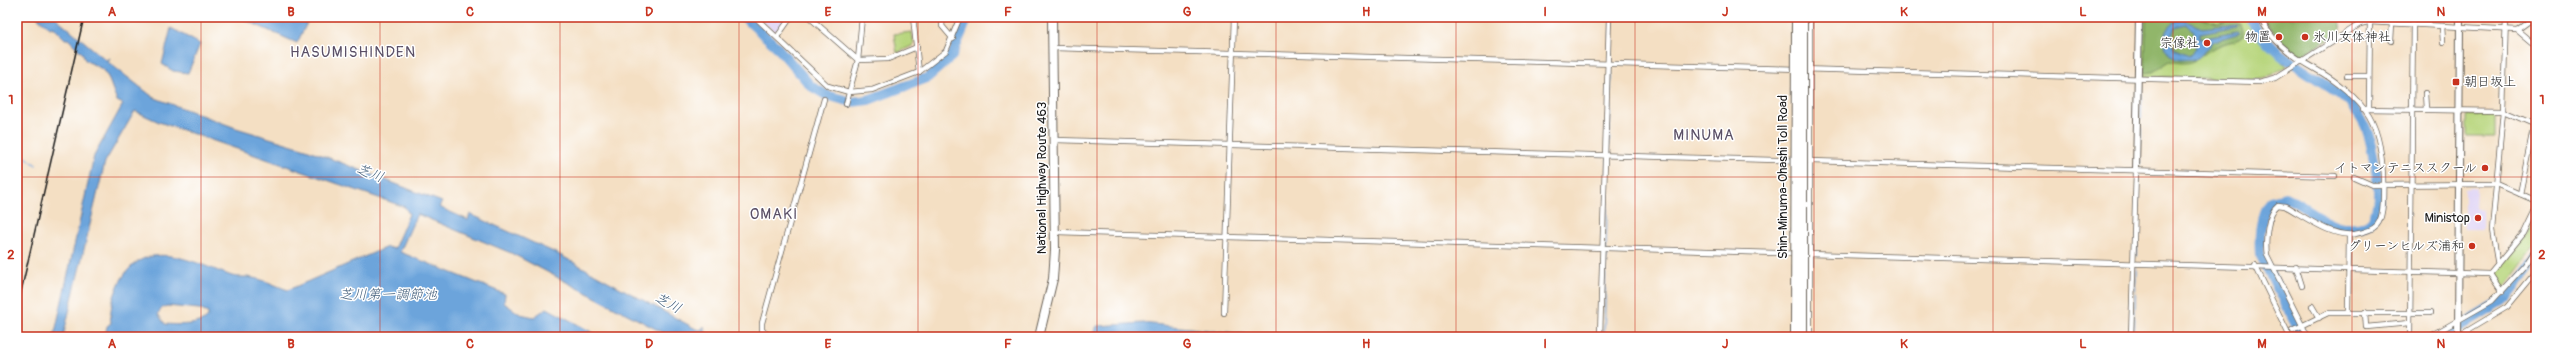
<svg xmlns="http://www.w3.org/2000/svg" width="2553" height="354" font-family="Pangolin,'Klee One',sans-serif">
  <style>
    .built { fill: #dfd4f5 }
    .green { fill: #b7d57b; stroke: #6a784c }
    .forest { fill: #91b66b; stroke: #566944 }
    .water { fill: #6ca4db; stroke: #44607c; fill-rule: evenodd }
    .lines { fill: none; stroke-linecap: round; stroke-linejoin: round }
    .stream { stroke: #6ca4db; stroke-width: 1.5 }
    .river { stroke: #6ca4db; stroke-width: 10 }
    .street-casing { stroke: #686056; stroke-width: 6 }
    .secondary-casing { stroke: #686056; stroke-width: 8 }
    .highway-casing { stroke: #686056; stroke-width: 10 }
    .street { stroke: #fff; stroke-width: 4.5 }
    .secondary { stroke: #fff; stroke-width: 6 }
    .highway { stroke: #fff; stroke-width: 8 }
    .rail { stroke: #1c1c1c; stroke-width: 1.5 }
    .highway-bridge-casing { stroke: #686056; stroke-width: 10; stroke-linecap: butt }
    .highway-bridge { stroke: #fff; stroke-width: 8 }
    .grid { fill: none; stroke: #c8321e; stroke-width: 1; stroke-opacity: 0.55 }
    .poi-dot { fill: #c8321e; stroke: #fff; stroke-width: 1.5 }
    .labels { text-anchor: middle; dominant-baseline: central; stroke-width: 3; stroke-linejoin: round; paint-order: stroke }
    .poi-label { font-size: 13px; fill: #1c1c1c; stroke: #fff; text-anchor: end }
    .street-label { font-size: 13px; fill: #1c1c1c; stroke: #fff }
    .water-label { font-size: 14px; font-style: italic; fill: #44607c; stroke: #fff }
    .quarter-label { font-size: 15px; letter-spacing: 1px; fill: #5a4f66; stroke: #fff }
    .neatline { fill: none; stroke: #c8321e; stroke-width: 1.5 }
    .grid-label { font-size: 13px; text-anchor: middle; font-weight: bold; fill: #c8321e }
  </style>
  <rect width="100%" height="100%" fill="#fff"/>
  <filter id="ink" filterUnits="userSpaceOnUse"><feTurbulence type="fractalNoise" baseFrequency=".025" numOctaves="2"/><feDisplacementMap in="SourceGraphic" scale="8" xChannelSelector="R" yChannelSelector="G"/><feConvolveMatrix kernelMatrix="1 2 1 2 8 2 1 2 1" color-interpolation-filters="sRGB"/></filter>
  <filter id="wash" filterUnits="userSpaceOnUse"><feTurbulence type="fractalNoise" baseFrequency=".012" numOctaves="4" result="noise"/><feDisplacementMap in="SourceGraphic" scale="16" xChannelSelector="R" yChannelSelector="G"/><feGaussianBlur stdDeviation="0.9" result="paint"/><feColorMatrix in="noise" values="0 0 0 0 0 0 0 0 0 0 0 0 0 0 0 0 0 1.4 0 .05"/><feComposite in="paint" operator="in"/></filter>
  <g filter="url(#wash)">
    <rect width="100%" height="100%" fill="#f4dfc3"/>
    <g class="built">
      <polygon points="758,17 788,17 775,32"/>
      <polygon points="2476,187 2475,208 2482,209 2482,229 2464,229 2464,189"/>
    </g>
    <g class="green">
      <polygon points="2142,17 2247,17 2255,34 2287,66 2272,76 2253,80 2140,76"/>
      <polygon points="912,32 914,45 897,53 894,34"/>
      <rect x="2467" y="114" width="28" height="23"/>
      <polygon points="2536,216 2536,245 2504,288 2502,287 2496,274 2527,233"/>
    </g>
    <g class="forest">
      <path d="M2146 17H2199L2216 24 2235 19C2241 22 2244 29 2243 36 2235 43 2228 41 2220 45 2197 54 2199 68 2170 61L2153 72 2145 73Z"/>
      <polygon points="2263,17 2339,17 2341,31 2302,57 2299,57 2280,41"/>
    </g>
    <g class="water">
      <path d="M37 17H55L106 60 110 58 108 62 153 97 163 101 236 128 306 149 442 202 439 207 468 220 470 214 560 255 696 329 701 330 704 326 706 333 714 337H671L511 253 417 214 400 252 505 294 504 303 520 314 534 317 547 308 601 337H105L107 326 111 323C109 310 114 295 119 284 144 233 194 263 232 276 240 278 246 276 253 278 266 280 276 286 288 290L387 247 394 249 409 214 405 207 159 122 135 111 105 162 63 337H54L94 156 123 104 117 101 108 77 102 69 85 60 83 54 68 39H65L53 27 50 28ZM167 306 199 309 208 313V317C201 326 176 325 165 324L158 314 162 308Z"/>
      <polygon points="238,17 310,17 297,43"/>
      <path d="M2182 20 2203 28 2238 24 2237 26 2200 33V38L2238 31 2240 33 2213 41 2198 59 2179 60C2158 54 2161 24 2182 20ZM2186 25 2194 31 2196 49 2189 56 2175 50 2170 39 2175 28Z"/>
      <polygon points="171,28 200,44 188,73 173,71 162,64"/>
      <polygon points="1143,323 1273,337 1091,337 1097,326"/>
    </g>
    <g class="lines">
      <g class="stream">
        <polyline points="1611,59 1612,17"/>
        <polyline points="2141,119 2143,17"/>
        <polyline points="17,150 36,165"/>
        <polyline points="1609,153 1611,69"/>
        <polyline points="2140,165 2141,129"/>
        <polyline points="2138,210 2139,174"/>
        <polyline points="2137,256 2138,220"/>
        <polyline points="1604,337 1608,157"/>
        <polyline points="2134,337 2136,267"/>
      </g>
      <g class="river">
        <polyline points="744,17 776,46 811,86 826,95 852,102 868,100 927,78 952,56 968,17"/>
        <path d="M2250 17C2275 70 2343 78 2365 126 2371 138 2372 152 2375 165 2378 180 2380 202 2374 216 2369 228 2349 229 2339 226 2320 221 2303 205 2285 197L2270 201C2260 214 2259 238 2260 254L2302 337"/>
        <polyline points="2443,337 2508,298 2536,261"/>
      </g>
    </g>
  </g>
  <g filter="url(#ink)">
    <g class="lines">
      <defs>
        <g id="street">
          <polyline points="755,17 828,86 849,92 872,90 919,72 946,51 960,17"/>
          <polyline points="809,17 858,60 888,59 917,47"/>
          <polyline points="913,17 919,72"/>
          <polyline points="943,17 942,26 953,39"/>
          <polyline points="1810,17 1810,161 2335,176"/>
          <path d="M2260 17C2270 41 2295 58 2317 70 2335 80 2358 98 2369 116 2383 140 2384 176 2383 202 2382 225 2377 230 2355 234 2332 238 2304 216 2285 206L2278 205C2267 213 2265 242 2267 255L2308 337"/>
          <polyline points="2442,26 2443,42"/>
          <polyline points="2517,30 2535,17"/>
          <polyline points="777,37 791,17"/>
          <polyline points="2391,41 2392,23"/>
          <polyline points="1053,48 2259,82 2275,78 2360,24 2368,22 2517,30 2536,46"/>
          <polyline points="2347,76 2369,76"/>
          <polyline points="2425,93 2426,109"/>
          <polyline points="846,104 858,60 862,17"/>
          <polyline points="2363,109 2503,111 2536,125"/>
          <polyline points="2369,109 2370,17"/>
          <polyline points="1055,140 1810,161 1810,337"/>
          <polyline points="2354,177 2372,185 2497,184 2536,201"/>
          <polyline points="2520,194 2536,114"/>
          <polyline points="1056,232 2490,274 2524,233 2536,208"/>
          <polyline points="2255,265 2290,337"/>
          <polyline points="2498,266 2492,230 2503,111 2506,17"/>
          <polyline points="2296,267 2302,286"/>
          <polyline points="2490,274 2502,292"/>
          <polyline points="2312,306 2319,318"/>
          <polyline points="2348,312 2349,235"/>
          <polyline points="2365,312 2366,327 2410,323"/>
          <polyline points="1224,313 1234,17"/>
          <polyline points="2293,330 2328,313 2430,313"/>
          <polyline points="770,337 762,330 762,323 824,99"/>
          <polyline points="1600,337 1609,17"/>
          <polyline points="2131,337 2136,170"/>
          <polyline points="2410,337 2413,17"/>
          <polyline points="2429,337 2492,301 2525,265 2536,248"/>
          <polyline points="2457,337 2507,307 2536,272"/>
        </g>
        <g id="secondary">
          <polyline points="2136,170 2139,17"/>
          <polyline points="2458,337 2460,17"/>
        </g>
        <polyline id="highway" points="1039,337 1053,279 1055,250 1052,17"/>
      </defs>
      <use href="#street" class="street-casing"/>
      <use href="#secondary" class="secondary-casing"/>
      <use href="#highway" class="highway-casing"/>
      <use href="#street" class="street"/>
      <use href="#secondary" class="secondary"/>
      <use href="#highway" class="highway"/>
      <polyline class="rail" points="17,309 84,17"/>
      <defs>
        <g id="highway-bridge">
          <polyline points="1795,337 1796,17"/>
          <polyline points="1803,337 1803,17"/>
        </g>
      </defs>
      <use href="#highway-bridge" class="highway-bridge-casing"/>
      <use href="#highway-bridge" class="highway-bridge"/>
    </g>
  </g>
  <path class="grid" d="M201 17V337M380 17V337M560 17V337M739 17V337M918 17V337M1097 17V337M1276 17V337M1456 17V337M1635 17V337M1814 17V337M1993 17V337M2173 17V337M2352 17V337M17 177H2536"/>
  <g class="poi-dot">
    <circle cx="2279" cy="37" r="4"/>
    <circle cx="2305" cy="37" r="4"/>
    <circle cx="2207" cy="43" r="4"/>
    <rect x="2452" y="78" width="8" height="8" rx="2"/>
    <circle cx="2485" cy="168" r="4"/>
    <circle cx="2478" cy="218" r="4"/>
    <circle cx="2472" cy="246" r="4"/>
  </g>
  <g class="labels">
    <g class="poi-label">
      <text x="2271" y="37">物置</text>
      <text x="2313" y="37" text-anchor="start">氷川女体神社</text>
      <text x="2199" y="43">宗像社</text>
      <text x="2464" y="82" text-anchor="start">朝日坂上</text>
      <text x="2477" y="168">イトマンテニススクール</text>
      <text x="2470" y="218">Ministop</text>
      <text x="2464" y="246">グリーンヒルズ浦和</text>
    </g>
    <g class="street-label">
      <text transform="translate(1783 177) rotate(-90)">Shin-Minuma-Ohashi Toll Road</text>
      <text transform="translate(1042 178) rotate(-90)">National Highway Route 463</text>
    </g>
    <g class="water-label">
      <text transform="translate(370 173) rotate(21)">芝川</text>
      <text x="388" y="294">芝川第一調節池</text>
      <text transform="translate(668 303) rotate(28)">芝川</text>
    </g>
    <g class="quarter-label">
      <text x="353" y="52">HASUMISHINDEN</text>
      <text x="1704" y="135">MINUMA</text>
      <text x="774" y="214">OMAKI</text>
    </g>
  </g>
  <rect width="2553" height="354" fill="none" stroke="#fff" stroke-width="44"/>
  <rect x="22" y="22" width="2509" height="310" class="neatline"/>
  <g class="grid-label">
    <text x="112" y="16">A</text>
    <text x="291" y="16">B</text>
    <text x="470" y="16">C</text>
    <text x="649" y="16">D</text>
    <text x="828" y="16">E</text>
    <text x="1008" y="16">F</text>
    <text x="1187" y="16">G</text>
    <text x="1366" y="16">H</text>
    <text x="1545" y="16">I</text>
    <text x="1725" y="16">J</text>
    <text x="1904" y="16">K</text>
    <text x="2083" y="16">L</text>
    <text x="2262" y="16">M</text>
    <text x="2441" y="16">N</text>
    <text x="11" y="104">1</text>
    <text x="2542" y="104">1</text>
    <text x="11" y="259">2</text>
    <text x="2542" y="259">2</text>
    <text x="112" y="348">A</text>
    <text x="291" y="348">B</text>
    <text x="470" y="348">C</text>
    <text x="649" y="348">D</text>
    <text x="828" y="348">E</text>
    <text x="1008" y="348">F</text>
    <text x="1187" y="348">G</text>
    <text x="1366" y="348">H</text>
    <text x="1545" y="348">I</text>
    <text x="1725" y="348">J</text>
    <text x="1904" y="348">K</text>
    <text x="2083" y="348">L</text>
    <text x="2262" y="348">M</text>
    <text x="2441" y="348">N</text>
  </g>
</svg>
